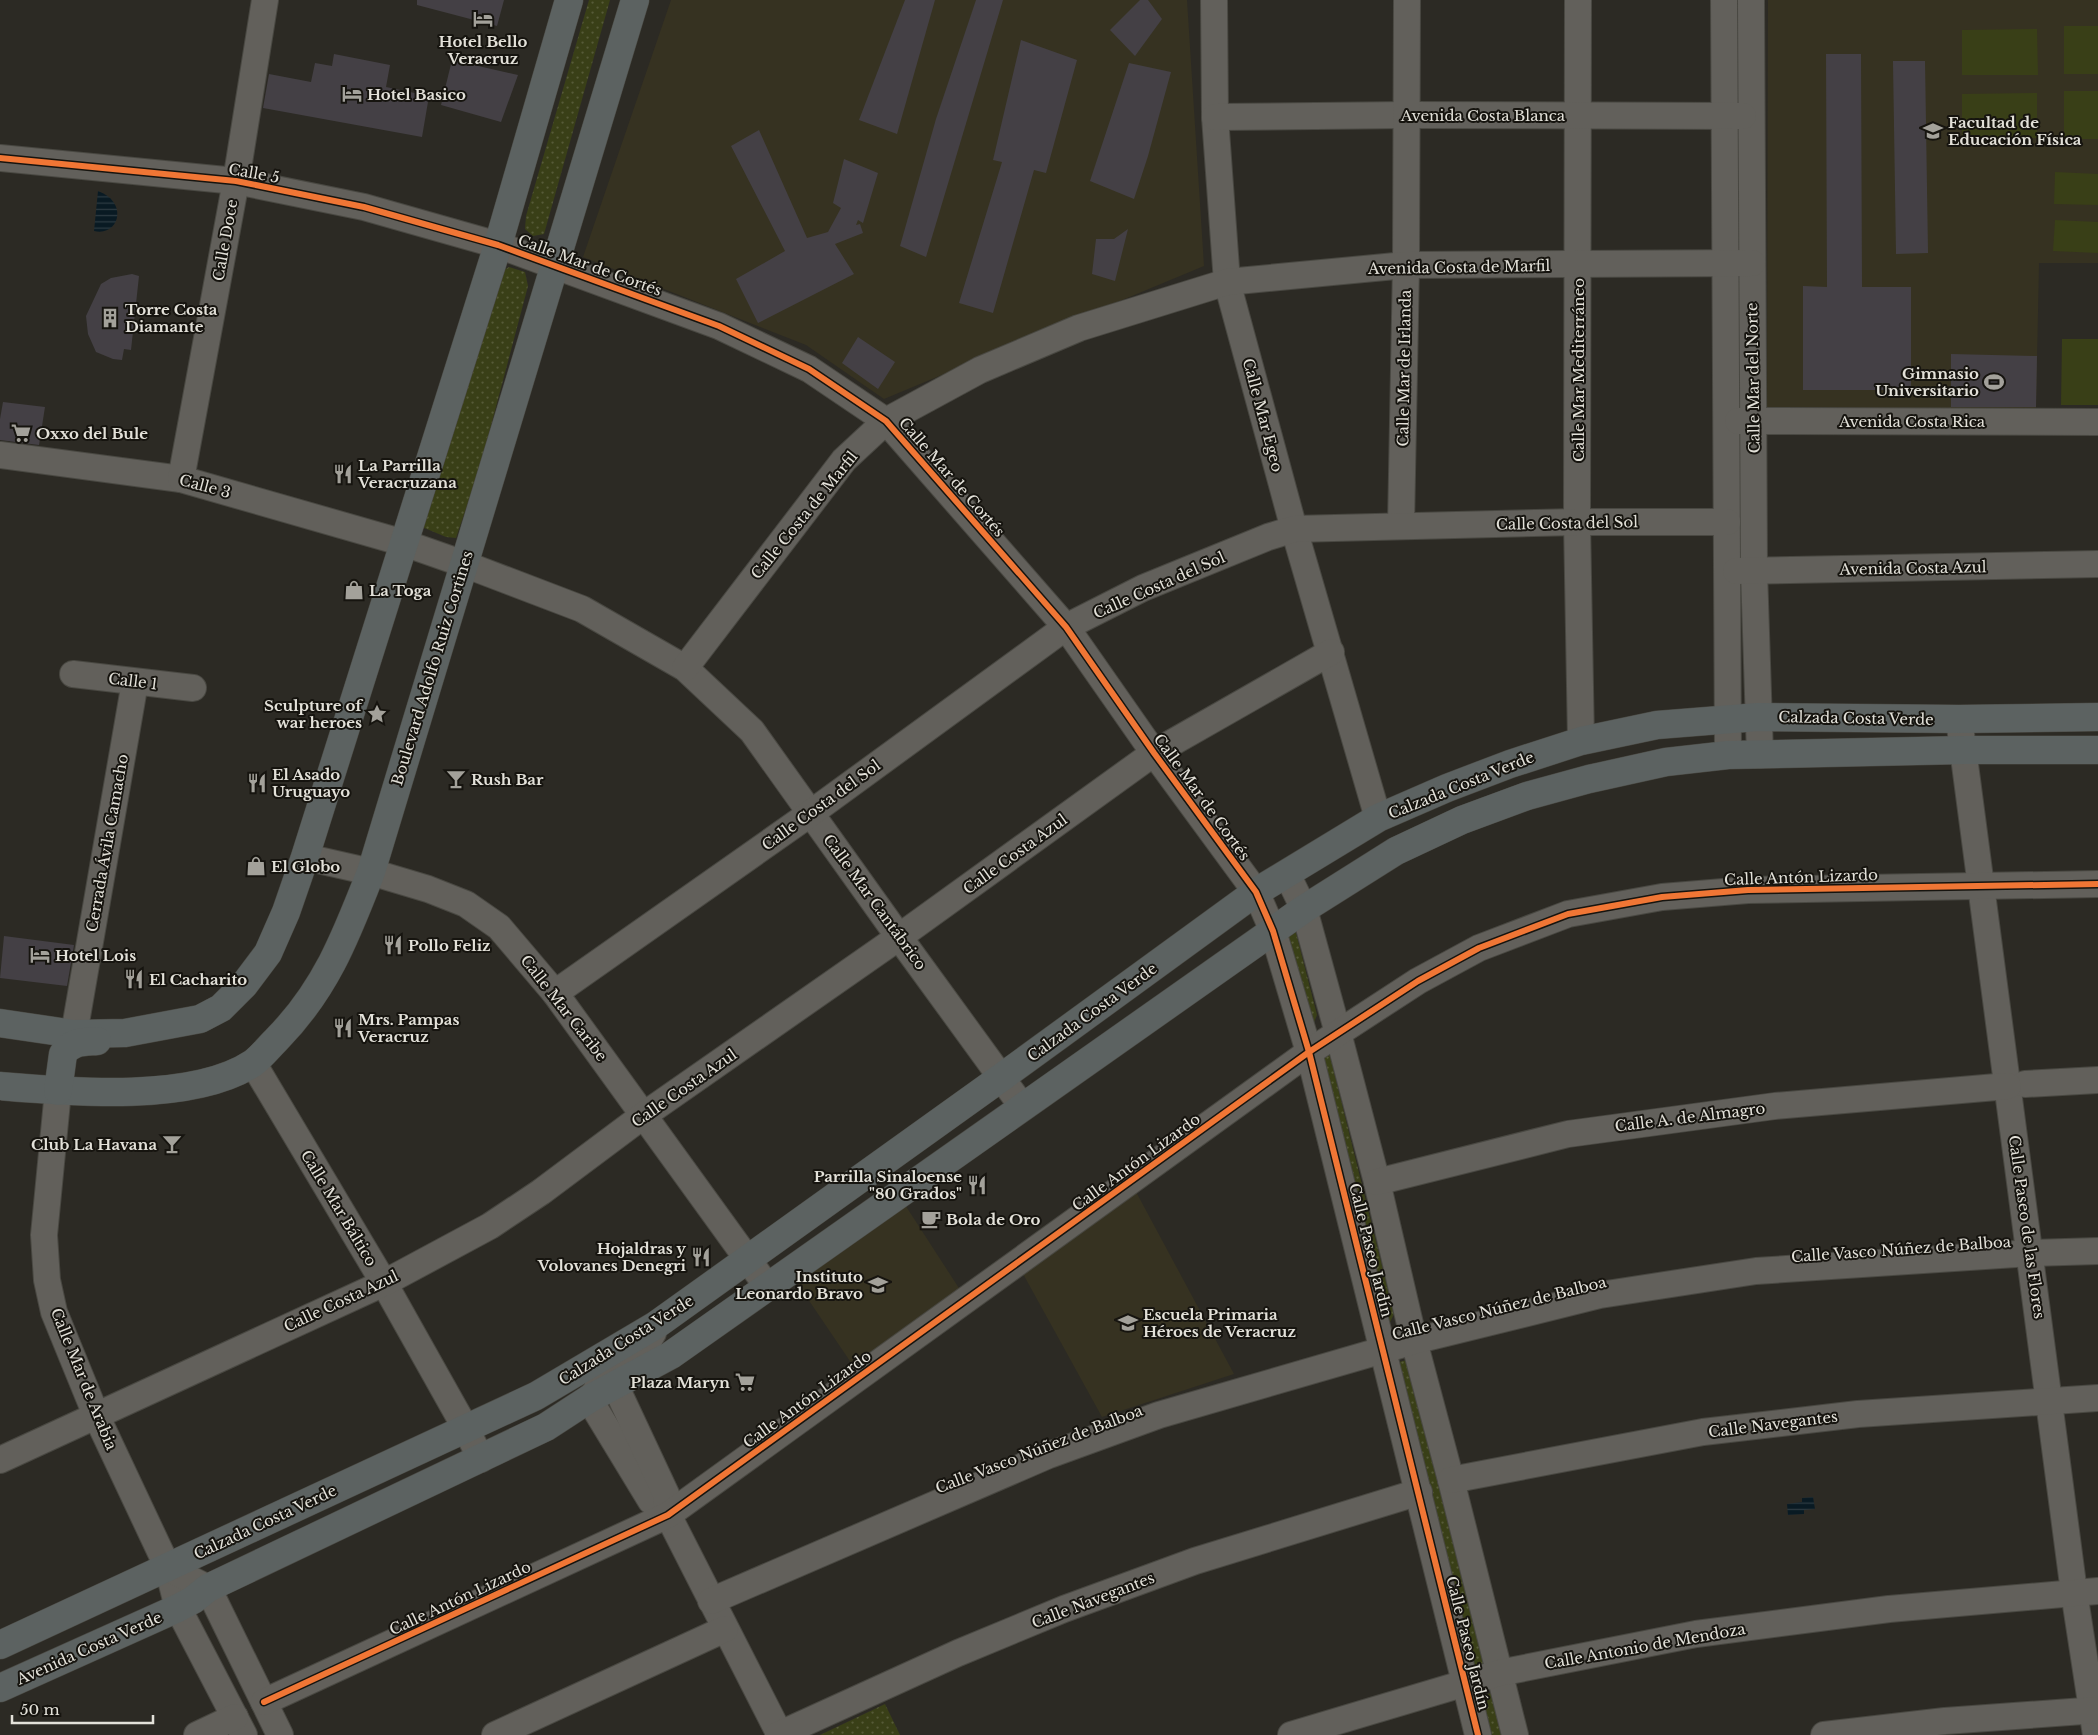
<svg xmlns="http://www.w3.org/2000/svg" width="2098" height="1735" font-family="'Libre Baskerville',serif">
  <style>
    .built { fill: #363221 }
    .grass { fill: url(#grass-dots) }
    .pitch { fill: #393f17 }
    .water { fill: url(#water-rules) }
    .building { fill: #444045 }
    .lines { fill: none; stroke-linecap: round; stroke-linejoin: round }
    .minor-casing { stroke: #494842; stroke-width: 28 }
    .major-casing { stroke: #494842; stroke-width: 29 }
    .minor { stroke: #62605b; stroke-width: 26 }
    .major { stroke: #5c6261; stroke-width: 28 }
    .cycleway-casing { stroke: #16140f; stroke-width: 9 }
    .cycleway { stroke: #f07635; stroke-width: 6 }
    .labels { text-anchor: middle; dominant-baseline: central; stroke-width: 4; stroke-linejoin: round; paint-order: stroke }
    .poi-label { font-size: 15px; font-weight: bold; fill: #e3e1d9; stroke: #16140f; text-anchor: start }
    .street-label { font-size: 15px; fill: #e3e1d9; stroke: #16140f }
  </style>
  <defs>
    <pattern id="grass-dots" width="8" height="8" patternUnits="userSpaceOnUse" patternTransform="scale(1.25)"><rect width="8" height="8" fill="#393f17"/><path d="M2 2h.1M6 6h.1" fill="none" stroke="#565a38" stroke-width="1.8" stroke-linecap="round"/></pattern>
    <pattern id="water-rules" width="6" height="5" patternUnits="userSpaceOnUse" patternTransform="scale(1.25)"><rect width="6" height="5" fill="#091a23"/><path d="M0 2.5h6" fill="none" stroke="#2d3b42"/></pattern>
  </defs>
  <rect width="100%" height="100%" fill="#2c2a24"/>
  <g class="built">
    <polygon points="671,0 1187,0 1204,266 884,399 806,345 583,257"/>
    <polygon points="1768,0 2098,0 2098,263 2039,263 2036,410 1767,407"/>
    <polygon points="1135,1190 1234,1374 1102,1417 1022,1272"/>
    <polygon points="898,1194 966,1299 860,1376 789,1271"/>
  </g>
  <g class="grass">
    <polygon points="589,0 610,0 544,234 533,236 525,229 526,216"/>
    <polygon points="509,267 525,272 528,286 480,467 456,538 446,537 422,527 504,270"/>
    <polygon points="1295,929 1317,1015 1314,1022 1307,1017 1286,931"/>
    <polygon points="1324,1051 1330,1056 1394,1314 1390,1322 1383,1316 1321,1058"/>
    <polygon points="1407,1360 1485,1665 1472,1668 1395,1363"/>
    <polygon points="1491,1693 1502,1735 1489,1735 1479,1697"/>
    <polygon points="885,1704 900,1735 820,1735"/>
  </g>
  <g class="pitch">
    <rect x="2064" y="26" width="34" height="48"/>
    <polygon points="2037,29 2038,75 1962,75 1962,30"/>
    <rect x="2064" y="91" width="34" height="48"/>
    <polygon points="2037,93 2037,138 1962,139 1962,94"/>
    <polygon points="2055,172 2098,174 2098,205 2054,204"/>
    <polygon points="2055,220 2098,222 2098,253 2053,251"/>
    <polygon points="2062,339 2098,339 2098,405 2061,405"/>
  </g>
  <g class="water">
    <path d="M98 191C129 202 119 237 94 231Z"/>
    <polygon points="1813,1497 1815,1509 1804,1510 1804,1514 1788,1515 1787,1504 1802,1502 1802,1498"/>
  </g>
  <g class="building">
    <polygon points="417,0 504,0 497,26 417,5"/>
    <polygon points="905,0 935,0 897,134 859,120"/>
    <polygon points="976,0 1003,0 926,257 900,246 936,119"/>
    <polygon points="1140,0 1148,0 1162,19 1135,56 1110,30"/>
    <polygon points="1021,40 1077,60 1046,173 1034,170 993,313 959,303 1002,162 993,160"/>
    <polygon points="334,54 390,65 386,87 429,96 422,137 263,108 269,74 311,82 315,63 332,66"/>
    <polygon points="1826,54 1861,54 1862,287 1911,287 1911,390 1803,390 1803,286 1827,287"/>
    <polygon points="452,60 518,75 501,122 441,105"/>
    <polygon points="1893,61 1925,61 1928,253 1896,254"/>
    <polygon points="1129,63 1171,72 1148,156 1134,199 1090,181"/>
    <polygon points="759,130 807,238 828,232 841,208 833,203 844,159 878,173 863,223 858,220 856,225 860,224 863,233 835,244 854,274 758,323 736,279 785,251 731,146"/>
    <polygon points="1128,229 1115,281 1092,274 1096,239 1114,239"/>
    <polygon points="132,274 139,276 131,350 124,349 122,360 113,359 96,352 88,334 86,316 101,284 111,278"/>
    <polygon points="858,337 895,362 878,389 842,363"/>
    <polygon points="1951,354 2037,356 2036,407 1951,407"/>
    <polygon points="3,402 45,407 39,445 0,440 0,419"/>
    <polygon points="4,936 74,945 67,986 0,978"/>
  </g>
  <g class="lines">
    <defs>
      <g id="minor">
        <polyline points="1214,0 1215,117 1227,282 1294,529 1378,818"/>
        <polyline points="1578,0 1577,522 1581,741"/>
        <polyline points="1724,0 1728,755"/>
        <polyline points="1751,0 1754,571 1760,755"/>
        <polyline points="1215,117 1406,115 1743,116"/>
        <polyline points="0,158 236,181 364,207 498,245 719,326 809,369 886,421 1066,627 1154,753 1256,892 1273,931 1309,1052 1478,1735"/>
        <polyline points="1738,421 2098,422"/>
        <polyline points="0,455 181,479 404,543 464,564 582,609 685,668 752,731 899,937 1022,1106"/>
        <polyline points="181,479 236,181 265,0"/>
        <polyline points="1401,526 1406,265 1407,0"/>
        <polyline points="1736,571 2098,564"/>
        <polyline points="685,668 844,460 886,421 980,370 1079,328 1227,282 1406,265 1752,263"/>
        <polyline points="73,674 193,688"/>
        <polyline points="1959,719 2074,1592 2096,1735"/>
        <polyline points="305,857 371,872 428,889 466,904 499,927 555,993 767,1286"/>
        <polyline points="1287,874 1304,909 1338,1033 1377,1182 1414,1341 1451,1480 1515,1735"/>
        <polyline points="555,993 811,813 1066,627 1143,588 1268,537 1294,529 1577,522 1727,522"/>
        <polyline points="74,1034 135,682"/>
        <polyline points="253,1063 384,1283 466,1429 481,1459"/>
        <polyline points="2025,1084 2098,1080"/>
        <polyline points="58,1091 44,1235 47,1280 54,1312 96,1415 168,1568 178,1608 244,1735"/>
        <polyline points="1377,1182 1568,1134 1775,1106 2008,1086"/>
        <path d="M653 1333C644 1352 620 1363 603 1374L599 1379 597 1390 589 1399 651 1501 668 1514"/>
        <polyline points="615,1385 666,1494 668,1515 780,1735"/>
        <polyline points="0,1460 384,1283 490,1226 541,1192 644,1115 899,937 1154,753 1331,652"/>
        <polyline points="1451,1480 1703,1432 1858,1414 2098,1398"/>
        <polyline points="168,1568 208,1588 280,1735"/>
        <polyline points="711,1601 1049,1455 1159,1415 1414,1341 1600,1295 1756,1271 2031,1253 2098,1251"/>
        <polyline points="264,1702 668,1515 1309,1052 1418,981 1479,948 1568,914 1662,897 1748,890 2098,884"/>
        <polyline points="197,1735 235,1717"/>
        <polyline points="495,1735 725,1629"/>
        <polyline points="778,1735 958,1653 1064,1609 1195,1561 1419,1492"/>
        <polyline points="1291,1735 1499,1673 1696,1634 1889,1609 2098,1591"/>
        <polyline points="1824,1735 1945,1721 2098,1710"/>
      </g>
      <g id="major">
        <polyline points="0,1023 74,1034 125,1033 200,1019 221,1008 244,985 268,953 286,912 305,857 498,245 569,0"/>
        <path d="M0 1086C70 1092 193 1103 253 1063 261 1057 269 1047 277 1039 326 989 346 936 371 872L635 0"/>
        <path d="M58 1091 63 1054C71 1041 84 1042 97 1041"/>
        <polyline points="0,1645 536,1396 656,1325 1002,1077 1256,892 1378,818 1447,788 1510,764 1581,741 1657,725 1758,717 1959,719 2098,717"/>
        <polyline points="0,1688 178,1608 193,1600 208,1588 546,1427 589,1399 671,1355 1304,909 1396,851 1462,820 1527,796 1589,779 1666,762 1728,755 1964,750 2098,750"/>
      </g>
    </defs>
    <use href="#minor" class="minor-casing"/>
    <use href="#major" class="major-casing"/>
    <use href="#minor" class="minor"/>
    <use href="#major" class="major"/>
    <defs>
      <g id="cycleway">
        <polyline points="0,158 236,181 364,207 498,245 719,326 809,369 886,421 1066,627 1154,753 1256,892 1273,931 1309,1052 1478,1735"/>
        <polyline points="264,1702 668,1515 1309,1052 1418,981 1479,948 1568,914 1662,897 1748,890 2098,884"/>
      </g>
    </defs>
    <use href="#cycleway" class="cycleway-casing"/>
    <use href="#cycleway" class="cycleway"/>
  </g>
  <defs>
    <symbol id="hotel-bare" viewBox="-9 -9 18 18"><path d="M-6-4.5h1.5V1H6V5H4.5V3h-9V5H-6ZM-4 0a1.8 1.8 0 1 1 3.6 0ZM.5 0V-2.5h3Q6-2.5 6 0Z" fill="#a3a19a" stroke="#16140f" stroke-width="2.5" paint-order="stroke"/></symbol>
    <symbol id="university-bare" viewBox="-9 -9 18 18"><path d="M0-5L7-2L0 1L-7-2ZM-4 1L0 2.5L4 1V4Q0 6-4 4Z" fill="#a3a19a" stroke="#16140f" stroke-width="2.5" paint-order="stroke"/></symbol>
    <symbol id="building-bare" viewBox="-9 -9 18 18"><path d="M-4-6H4V6H1V3H-1V6H-4ZM-2.5-4.3h1.7v1.8h-1.7ZM.8-4.3h1.7v1.8H.8ZM-2.5-1h1.7V.8h-1.7ZM.8-1h1.7V.8H.8Z" fill="#a3a19a" stroke="#16140f" stroke-width="2.5" paint-order="stroke"/></symbol>
    <symbol id="stadium-bare" viewBox="-9 -9 18 18"><path d="M0-5a6.5 5 0 1 0 0 10a6.5 5 0 1 0 0-10ZM-3.5-1.8h7v3.6h-7Z" fill="#a3a19a" stroke="#16140f" stroke-width="2.5" paint-order="stroke"/></symbol>
    <symbol id="supermarket-bare" viewBox="-9 -9 18 18"><path d="M-6-5.5h2.5l.6 2H6L4.5 2H-2.5L-4.4-4H-6ZM-1.5 3.2a1.3 1.3 0 1 0 .1 0ZM3 3.2a1.3 1.3 0 1 0 .1 0Z" fill="#a3a19a" stroke="#16140f" stroke-width="2.5" paint-order="stroke"/></symbol>
    <symbol id="restaurant-bare" viewBox="-9 -9 18 18"><path d="M-5-6h1v4h1v-4h1v4h1v-4h1v5L-1.5 .5V6h-2V.5L-5-1ZM5-6V6H3V1.5H1.5Q1.5-4 5-6Z" fill="#a3a19a" stroke="#16140f" stroke-width="2.5" paint-order="stroke"/></symbol>
    <symbol id="shop-bare" viewBox="-9 -9 18 18"><path d="M-5-2.5h2.3a2.7 3.5 0 0 1 5.4 0H5L5.5 6h-11ZM-1.5-2.5h3a1.5 2.3 0 0 0-3 0Z" fill="#a3a19a" stroke="#16140f" stroke-width="2.5" paint-order="stroke"/></symbol>
    <symbol id="sight-bare" viewBox="-9 -9 18 18"><path d="M0-6L1.8-2.2L6-1.7L2.9 1.2L3.7 5.4L0 3.3L-3.7 5.4L-2.9 1.2L-6-1.7L-1.8-2.2Z" fill="#a3a19a" stroke="#16140f" stroke-width="2.5" paint-order="stroke"/></symbol>
    <symbol id="bar-bare" viewBox="-9 -9 18 18"><path d="M-6-5H6L.8 .8V4.5H3.5V6h-7V4.5H-.8V.8Z" fill="#a3a19a" stroke="#16140f" stroke-width="2.5" paint-order="stroke"/></symbol>
    <symbol id="cafe-bare" viewBox="-9 -9 18 18"><path d="M-5.5-4.5H6V0H3Q3 3.5 0 3.5H-2.5Q-5.5 3.5-5.5 0ZM3-3.2v2h1.7v-2ZM-6 4.5H4V6H-6Z" fill="#a3a19a" stroke="#16140f" stroke-width="2.5" paint-order="stroke"/></symbol>
    <symbol id="school-bare" viewBox="-9 -9 18 18"><path d="M0-5L7-2L0 1L-7-2ZM-4 1L0 2.5L4 1V4Q0 6-4 4Z" fill="#a3a19a" stroke="#16140f" stroke-width="2.5" paint-order="stroke"/></symbol>
  </defs>
  <g fill-rule="evenodd">
    <use href="#hotel-bare" x="469" y="5" width="28" height="28"/>
    <use href="#hotel-bare" x="338" y="80" width="28" height="28"/>
    <use href="#university-bare" x="1919" y="117" width="28" height="28"/>
    <use href="#building-bare" x="96" y="304" width="28" height="28"/>
    <use href="#stadium-bare" x="1980" y="368" width="28" height="28"/>
    <use href="#supermarket-bare" x="7" y="419" width="28" height="28"/>
    <use href="#restaurant-bare" x="329" y="460" width="28" height="28"/>
    <use href="#shop-bare" x="340" y="576" width="28" height="28"/>
    <use href="#sight-bare" x="363" y="700" width="28" height="28"/>
    <use href="#bar-bare" x="442" y="765" width="28" height="28"/>
    <use href="#restaurant-bare" x="243" y="769" width="28" height="28"/>
    <use href="#shop-bare" x="242" y="852" width="28" height="28"/>
    <use href="#restaurant-bare" x="379" y="931" width="28" height="28"/>
    <use href="#hotel-bare" x="26" y="941" width="28" height="28"/>
    <use href="#restaurant-bare" x="120" y="965" width="28" height="28"/>
    <use href="#restaurant-bare" x="329" y="1014" width="28" height="28"/>
    <use href="#bar-bare" x="158" y="1130" width="28" height="28"/>
    <use href="#restaurant-bare" x="963" y="1171" width="28" height="28"/>
    <use href="#cafe-bare" x="917" y="1205" width="28" height="28"/>
    <use href="#restaurant-bare" x="687" y="1243" width="28" height="28"/>
    <use href="#school-bare" x="864" y="1271" width="28" height="28"/>
    <use href="#school-bare" x="1114" y="1309" width="28" height="28"/>
    <use href="#supermarket-bare" x="731" y="1368" width="28" height="28"/>
  </g>
  <g class="labels">
    <g class="poi-label">
      <text x="483" y="41" text-anchor="middle">Hotel Bello<tspan x="483" dy="17">Veracruz</tspan></text>
      <text x="367" y="94">Hotel Basico</text>
      <text x="1948" y="122">Facultad de<tspan x="1948" dy="17">Educación Física</tspan></text>
      <text x="125" y="309">Torre Costa<tspan x="125" dy="17">Diamante</tspan></text>
      <text x="1979" y="373" text-anchor="end">Gimnasio<tspan x="1979" dy="17">Universitario</tspan></text>
      <text x="36" y="433">Oxxo del Bule</text>
      <text x="358" y="465">La Parrilla<tspan x="358" dy="17">Veracruzana</tspan></text>
      <text x="369" y="590">La Toga</text>
      <text x="362" y="705" text-anchor="end">Sculpture of<tspan x="362" dy="17">war heroes</tspan></text>
      <text x="272" y="774">El Asado<tspan x="272" dy="17">Uruguayo</tspan></text>
      <text x="471" y="779">Rush Bar</text>
      <text x="271" y="866">El Globo</text>
      <text x="408" y="945">Pollo Feliz</text>
      <text x="55" y="955">Hotel Lois</text>
      <text x="149" y="979">El Cacharito</text>
      <text x="358" y="1019">Mrs. Pampas<tspan x="358" dy="17">Veracruz</tspan></text>
      <text x="157" y="1144" text-anchor="end">Club La Havana</text>
      <text x="962" y="1176" text-anchor="end">Parrilla Sinaloense<tspan x="962" dy="17">"80 Grados"</tspan></text>
      <text x="946" y="1219">Bola de Oro</text>
      <text x="686" y="1248" text-anchor="end">Hojaldras y<tspan x="686" dy="17">Volovanes Denegri</tspan></text>
      <text x="863" y="1276" text-anchor="end">Instituto<tspan x="863" dy="17">Leonardo Bravo</tspan></text>
      <text x="1143" y="1314">Escuela Primaria<tspan x="1143" dy="17">Héroes de Veracruz</tspan></text>
      <text x="730" y="1382" text-anchor="end">Plaza Maryn</text>
    </g>
    <g class="street-label">
      <text x="1483" y="115">Avenida Costa Blanca</text>
      <text transform="translate(254 173) rotate(10)">Calle 5</text>
      <text transform="translate(225 240) rotate(-80)">Calle Doce</text>
      <text transform="translate(590 265) rotate(20)">Calle Mar de Cortés</text>
      <text transform="translate(1459 267) rotate(-1)">Avenida Costa de Marfil</text>
      <text transform="translate(1404 368) rotate(-89)">Calle Mar de Irlanda</text>
      <text transform="translate(1578 370) rotate(-90)">Calle Mar Mediterráneo</text>
      <text transform="translate(1753 378) rotate(-91)">Calle Mar del Norte</text>
      <text transform="translate(1263 415) rotate(75)">Calle Mar Egeo</text>
      <text x="1912" y="421">Avenida Costa Rica</text>
      <text transform="translate(952 477) rotate(49)">Calle Mar de Cortés</text>
      <text transform="translate(205 486) rotate(15)">Calle 3</text>
      <text transform="translate(804 515) rotate(-51)">Calle Costa de Marfil</text>
      <text transform="translate(1567 523) rotate(-1)">Calle Costa del Sol</text>
      <text transform="translate(1913 568) rotate(-1)">Avenida Costa Azul</text>
      <text transform="translate(1159 585) rotate(-24)">Calle Costa del Sol</text>
      <text transform="translate(432 668) rotate(-73)">Boulevard Adolfo Ruiz Cortines</text>
      <text transform="translate(133 681) rotate(7)">Calle 1</text>
      <text transform="translate(1856 718) rotate(1)">Calzada Costa Verde</text>
      <text transform="translate(1461 785) rotate(-22)">Calzada Costa Verde</text>
      <text transform="translate(1202 797) rotate(54)">Calle Mar de Cortés</text>
      <text transform="translate(821 805) rotate(-36)">Calle Costa del Sol</text>
      <text transform="translate(107 843) rotate(-80)">Cerrada Ávila Camacho</text>
      <text transform="translate(1015 854) rotate(-36)">Calle Costa Azul</text>
      <text transform="translate(1801 877) rotate(-2)">Calle Antón Lizardo</text>
      <text transform="translate(875 902) rotate(54)">Calle Mar Cantábrico</text>
      <text transform="translate(564 1008) rotate(52)">Calle Mar Caribe</text>
      <text transform="translate(1092 1012) rotate(-36)">Calzada Costa Verde</text>
      <text transform="translate(684 1088) rotate(-35)">Calle Costa Azul</text>
      <text transform="translate(1690 1117) rotate(-7)">Calle A. de Almagro</text>
      <text transform="translate(1136 1162) rotate(-36)">Calle Antón Lizardo</text>
      <text transform="translate(339 1208) rotate(59)">Calle Mar Báltico</text>
      <text transform="translate(2027 1227) rotate(82)">Calle Paseo de las Flores</text>
      <text transform="translate(1901 1249) rotate(-4)">Calle Vasco Núñez de Balboa</text>
      <text transform="translate(1371 1250) rotate(76)">Calle Paseo Jardín</text>
      <text transform="translate(341 1301) rotate(-25)">Calle Costa Azul</text>
      <text transform="translate(1499 1308) rotate(-14)">Calle Vasco Núñez de Balboa</text>
      <text transform="translate(626 1340) rotate(-32)">Calzada Costa Verde</text>
      <text transform="translate(84 1379) rotate(68)">Calle Mar de Arabia</text>
      <text transform="translate(807 1399) rotate(-36)">Calle Antón Lizardo</text>
      <text transform="translate(1773 1424) rotate(-7)">Calle Navegantes</text>
      <text transform="translate(1039 1449) rotate(-21)">Calle Vasco Núñez de Balboa</text>
      <text transform="translate(265 1522) rotate(-25)">Calzada Costa Verde</text>
      <text transform="translate(460 1598) rotate(-25)">Calle Antón Lizardo</text>
      <text transform="translate(1093 1600) rotate(-21)">Calle Navegantes</text>
      <text transform="translate(1468 1643) rotate(76)">Calle Paseo Jardín</text>
      <text transform="translate(1645 1646) rotate(-10)">Calle Antonio de Mendoza</text>
      <text transform="translate(89 1648) rotate(-24)">Avenida Costa Verde</text>
    </g>
  </g>
  <path d="M12 1715v8h141v-8" fill="none" stroke="#e3e1d9" stroke-width="2.5"/>
  <text x="20" y="1715" font-size="15" fill="#e3e1d9" stroke="#16140f" stroke-width="4" paint-order="stroke">50 m</text>
</svg>
